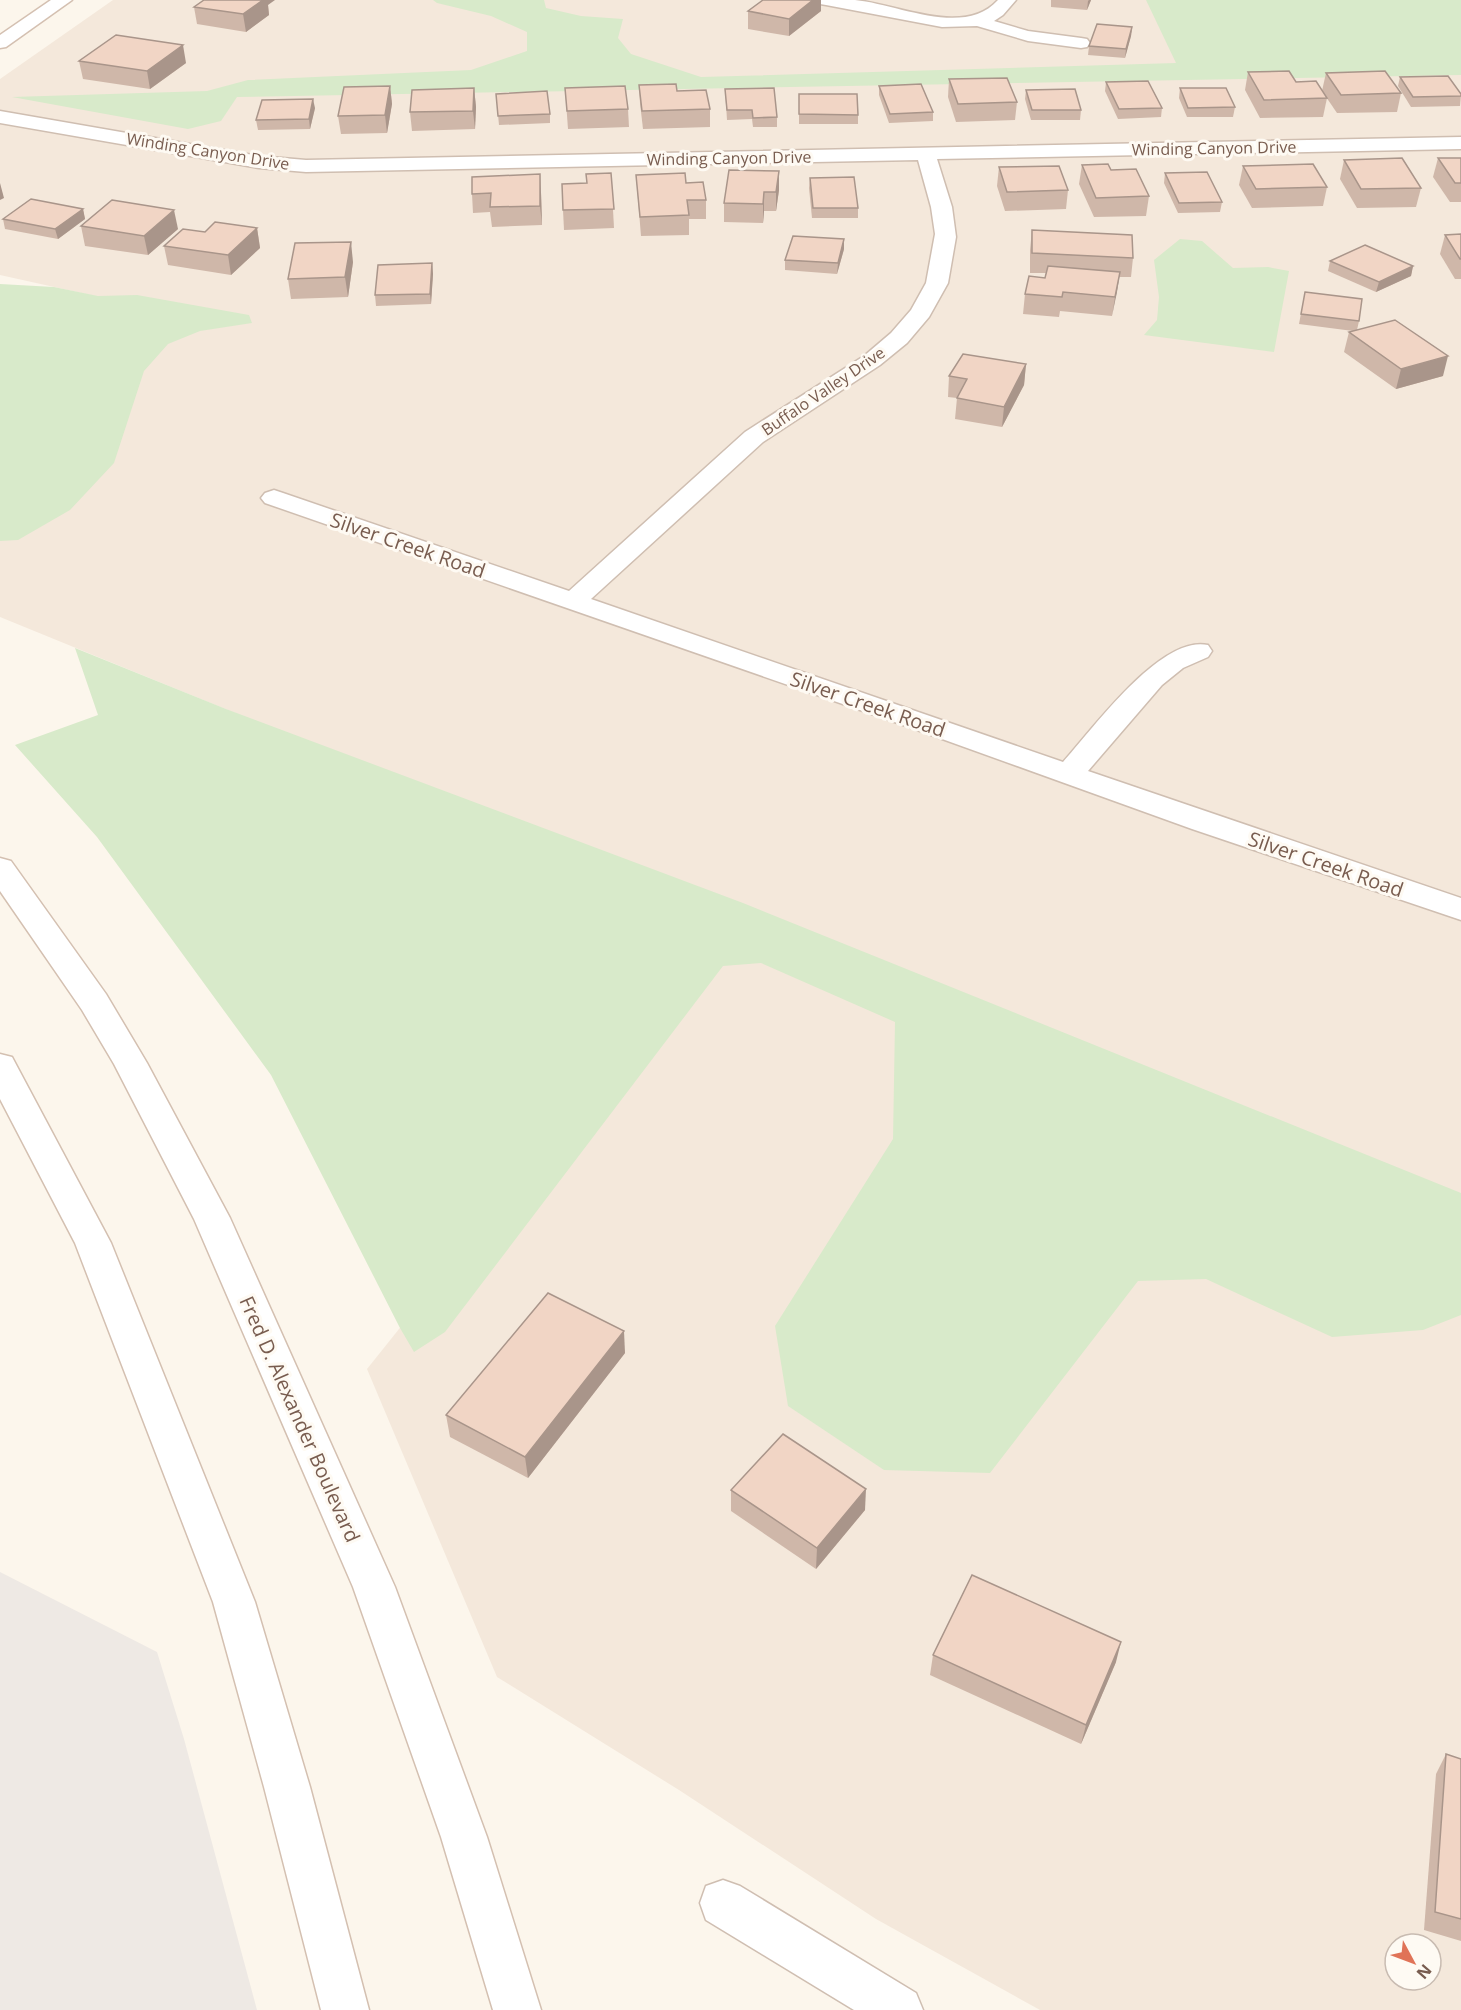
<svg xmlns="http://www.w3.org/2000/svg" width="1461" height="2010" font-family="'Open Sans',sans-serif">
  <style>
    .residential { fill: #f4e8db; fill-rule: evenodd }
    .industrial { fill: #eee9e4 }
    .green { fill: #d8eaca }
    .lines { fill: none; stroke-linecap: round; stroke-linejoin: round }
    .street-casing { stroke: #cfbeb1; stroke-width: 3 }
    .secondary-casing { stroke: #d4c0b1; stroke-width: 3 }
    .street { fill: #fff; fill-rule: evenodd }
    .secondary { fill: #fff; fill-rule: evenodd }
    .wall { fill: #cfb7a9 }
    .shaded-wall { fill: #a9958a }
    .building { fill: #f1d5c5; stroke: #a9958a; stroke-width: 1.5 }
    .labels { text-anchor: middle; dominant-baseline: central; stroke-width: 6; stroke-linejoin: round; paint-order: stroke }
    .far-street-label { font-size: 16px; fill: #785c4f; stroke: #fefaf3 }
    .street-label { font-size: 20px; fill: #785c4f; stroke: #fefaf3 }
  </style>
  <rect width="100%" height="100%" fill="#fcf6ec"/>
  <path class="residential" d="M113 0H1461V2010H1040L876 1919 679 1790 497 1677 367 1369 730 915 0 617V534L149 308 0 275V79ZM1395 1944H1431V1980H1395Z"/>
  <polygon class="industrial" points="0,1572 157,1652 184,1739 257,2010 0,2010"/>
  <g class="green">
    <polygon points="433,0 544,0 546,8 581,16 623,19 618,38 631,54 701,77 1176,63 1146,0 1461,0 1461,75 237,97 221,121 188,129 12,97 207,91 248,80 471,70 527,51 527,32 491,16 437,3"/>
    <polygon points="1180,239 1202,241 1233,268 1268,267 1289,271 1274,352 1144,335 1157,320 1159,297 1154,260"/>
    <polygon points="0,284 54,287 98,296 137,295 249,315 252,323 200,331 168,344 144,371 114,463 70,510 18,540 0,541"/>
    <polygon points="75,648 226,709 743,903 1461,1193 1461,1315 1423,1330 1332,1337 1206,1279 1138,1281 990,1473 884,1470 788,1406 775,1326 893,1139 895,1022 761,963 723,966 445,1332 414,1352 400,1328 271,1075 97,837 15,745 98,715"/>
  </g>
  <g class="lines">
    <defs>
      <g id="street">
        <path d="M817 0C830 0 843 0 855 0 898 4 964 38 998 0H1016L1003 15 994 21 1028 31 1081 38 1087 39 1090 43 1087 47 1081 48 1028 41 977 26 942 27 826 5 820 4Z"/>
        <path d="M0 111 259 156 306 160 1461 137V149L937 159 952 207 956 237 948 283 929 317 907 343 880 365 763 442 591 599 1063 762C1092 730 1161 634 1208 645L1212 651 1208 657 1183 668 1162 685 1088 771 1461 898V920L1192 829 906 726 265 503 261 498 265 493 274 490 283 493 569 591 745 432 864 356 891 333 911 310 926 283 935 234 931 207 918 160 306 172 259 168 0 123Z"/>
        <polygon points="723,1880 740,1886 916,1993 923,2010 854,2010 706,1920 700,1903 706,1886"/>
      </g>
      <g id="secondary">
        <polygon points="51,0 72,0 6,47 0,48 0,35"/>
        <polygon points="0,858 11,861 106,994 147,1063 230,1218 395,1587 487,1837 541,2010 493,2010 441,1837 353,1587 194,1219 114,1064 82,1010 0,891"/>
        <polygon points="0,1054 12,1057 111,1243 255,1602 310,1787 369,2010 321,2010 264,1787 213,1602 75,1243 0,1099"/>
      </g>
    </defs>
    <use href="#street" class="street-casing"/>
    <use href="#secondary" class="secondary-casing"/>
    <use href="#street" class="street"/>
    <use href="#secondary" class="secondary"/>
  </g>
  <g class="wall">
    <polygon points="763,0 821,0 821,11 789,36 748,29 748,11"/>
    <polygon points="1051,0 1091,0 1087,10 1051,7"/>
    <polygon points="268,5 269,15 246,32 197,24 194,7"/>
    <polygon points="1132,27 1131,36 1125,58 1088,55 1089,46"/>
    <polygon points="79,61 186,63 150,89 83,79"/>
    <polygon points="1248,72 1296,82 1327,98 1323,117 1260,118 1245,90"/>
    <polygon points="1326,73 1401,93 1397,112 1337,113 1322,91"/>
    <polygon points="1400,77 1461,94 1460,106 1411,107 1398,86"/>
    <polygon points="949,79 1017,102 1015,120 956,122 948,97"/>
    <polygon points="1106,82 1162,108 1161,117 1118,119 1105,91"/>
    <polygon points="639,85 677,91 710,109 710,127 643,129 640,103"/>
    <polygon points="390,86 392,104 387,133 341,134 338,116"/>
    <polygon points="879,86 933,112 933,121 889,123 879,95"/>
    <polygon points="474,88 476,107 475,129 412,131 410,112"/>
    <polygon points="565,88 628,109 629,127 568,129"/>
    <polygon points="1180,88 1235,107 1233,117 1187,117 1179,98"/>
    <polygon points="725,89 777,117 777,127 753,127 752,119 727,120"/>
    <polygon points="1026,90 1081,110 1080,120 1031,120 1025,99"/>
    <polygon points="496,94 550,114 550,123 499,125"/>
    <polygon points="799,94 858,115 858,124 799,124"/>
    <polygon points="315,108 310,129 258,130 256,120"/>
    <polygon points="1438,158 1461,158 1461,202 1450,202 1433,177"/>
    <polygon points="1344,160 1421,188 1416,207 1357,208 1340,179"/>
    <polygon points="1082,165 1149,196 1146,216 1094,217 1079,184"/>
    <polygon points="1243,166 1327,187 1323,206 1252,208 1239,185"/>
    <polygon points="999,167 1068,190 1066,209 1005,211 997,186"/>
    <polygon points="779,171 779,190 776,211 764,211 763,223 724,222 724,203"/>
    <polygon points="611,173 614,228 564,230 563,210 587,183"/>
    <polygon points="1165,173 1222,202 1220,212 1178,213 1164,183"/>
    <polygon points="636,175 686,183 706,200 706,219 689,219 689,235 641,236"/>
    <polygon points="472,177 541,193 542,225 492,227 490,212 473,213 472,194"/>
    <polygon points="810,178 858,208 858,218 812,218 809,188"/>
    <polygon points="83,209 85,219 58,239 5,229 3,219"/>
    <polygon points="81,226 178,229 148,255 85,246"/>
    <polygon points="257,228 260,248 231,275 168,265 164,246 205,232"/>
    <polygon points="1032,230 1133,258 1131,277 1119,277 1112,316 1060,311 1059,317 1023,314 1025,294 1045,278 1046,273 1030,273 1030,250"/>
    <polygon points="1461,234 1461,279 1455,279 1440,254 1445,235"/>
    <polygon points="844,249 837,274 785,270 785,260"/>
    <polygon points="1330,261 1413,266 1411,276 1376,292 1328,271"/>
    <polygon points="353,262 348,297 291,299 288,279"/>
    <polygon points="432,263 433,274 431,304 376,306 375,295"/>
    <polygon points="1305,292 1359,321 1357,330 1443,376 1396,389 1344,352 1349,332 1353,331 1299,324"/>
    <polygon points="1026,364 1024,385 1002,427 955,419 957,398 948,397 949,376"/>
    <polygon points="625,1353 528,1478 450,1437 446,1415"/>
    <polygon points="731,1490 865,1510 816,1569 731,1511"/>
    <polygon points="933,1655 1116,1662 1081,1744 930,1675"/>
    <polygon points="1446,1754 1461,1759 1461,1941 1424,1930 1436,1774"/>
  </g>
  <g class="shaded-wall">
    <polygon points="255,0 275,0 268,5 269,15 246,32 243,14"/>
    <polygon points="813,0 821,0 821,11 789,36 789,19"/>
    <polygon points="1089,0 1091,0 1087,10 1088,1"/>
    <polygon points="1132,27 1131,36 1125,58 1126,49"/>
    <polygon points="183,45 186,63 150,89 147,71"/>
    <polygon points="390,86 392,104 387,133 385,115"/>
    <polygon points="474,88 476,107 475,129 473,111"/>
    <polygon points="313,99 315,108 310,129 309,119"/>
    <polygon points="779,171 779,190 776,211 776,192"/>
    <polygon points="540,174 541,193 542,225 540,206"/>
    <polygon points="0,183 4,198 0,200"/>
    <polygon points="764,192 764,211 763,223 763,204"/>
    <polygon points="83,209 85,219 58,239 55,229"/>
    <polygon points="174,210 178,229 148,255 144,236"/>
    <polygon points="257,228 260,248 231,275 228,255"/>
    <polygon points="844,239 844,249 837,274 838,263"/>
    <polygon points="351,242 353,262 348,297 345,277"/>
    <polygon points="432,263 433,274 431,304 430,294"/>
    <polygon points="1413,266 1411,276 1376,292 1379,282"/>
    <polygon points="1120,272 1117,292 1112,316 1115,297"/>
    <polygon points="1448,356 1443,376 1396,389 1401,369"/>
    <polygon points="1026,364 1024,385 1002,427 1004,407"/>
    <polygon points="624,1331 625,1353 528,1478 525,1457"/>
    <polygon points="866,1489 865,1510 816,1569 817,1548"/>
    <polygon points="1121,1642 1116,1662 1081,1744 1086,1725"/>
  </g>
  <g class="building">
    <polygon points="204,0 263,0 243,14 194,7"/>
    <polygon points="763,0 813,0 789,19 748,11"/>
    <polygon points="1097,24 1132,27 1126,49 1089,46"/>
    <polygon points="116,35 183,45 147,71 79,61"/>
    <polygon points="1289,71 1296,82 1316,81 1327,98 1264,100 1248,72"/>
    <polygon points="1385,71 1401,93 1341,95 1326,73"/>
    <polygon points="1448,76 1461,94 1461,96 1413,97 1400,77"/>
    <polygon points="1007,78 1017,102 958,104 949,79"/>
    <polygon points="1148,81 1162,108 1119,109 1106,82"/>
    <polygon points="676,84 677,91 706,90 710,109 642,111 639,85"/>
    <polygon points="921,84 933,112 890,114 879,86"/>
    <polygon points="390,86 385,115 338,116 344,87"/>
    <polygon points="625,86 628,109 567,111 565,88"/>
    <polygon points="474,88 473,111 410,112 412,90"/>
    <polygon points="774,88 777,117 753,118 752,110 727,110 725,89"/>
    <polygon points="1180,88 1226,88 1235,107 1188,108"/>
    <polygon points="1075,89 1081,110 1032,110 1026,90"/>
    <polygon points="547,91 550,114 498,116 496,94"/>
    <polygon points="799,94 857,94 858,115 799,114"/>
    <polygon points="313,99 309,119 256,120 262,100"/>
    <polygon points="1402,158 1421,188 1361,189 1344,160"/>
    <polygon points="1438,158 1461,158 1461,183 1455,183"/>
    <polygon points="1108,164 1111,170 1136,169 1149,196 1096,198 1082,165"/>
    <polygon points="1313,164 1327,187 1256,189 1243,166"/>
    <polygon points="1059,166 1068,190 1007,192 999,167"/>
    <polygon points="729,170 779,171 776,192 764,192 763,204 724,203"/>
    <polygon points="1207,172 1222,202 1179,203 1165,173"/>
    <polygon points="611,173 614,209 563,210 562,184 587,183 586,174"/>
    <polygon points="685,173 686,183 703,182 706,200 687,200 689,215 640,217 636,175"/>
    <polygon points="540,174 540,206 490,207 491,193 472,194 472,177"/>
    <polygon points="854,177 858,208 813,208 810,178"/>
    <polygon points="31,199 83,209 55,229 3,219"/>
    <polygon points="112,200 174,210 144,236 81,226"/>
    <polygon points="215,222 257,228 228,255 164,246 183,229 205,232"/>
    <polygon points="1032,230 1132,235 1133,258 1032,253"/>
    <polygon points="1461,234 1461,259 1460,259 1445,235"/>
    <polygon points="793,236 844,239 838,263 785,260"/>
    <polygon points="351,242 345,277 288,279 295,243"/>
    <polygon points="1365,245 1413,266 1379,282 1330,261"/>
    <polygon points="432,263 430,294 375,295 378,265"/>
    <polygon points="1048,266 1120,272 1115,297 1063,292 1062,297 1025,294 1029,276 1045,278"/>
    <polygon points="1305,292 1362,299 1359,321 1301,314"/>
    <polygon points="1395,320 1448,356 1401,369 1349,332"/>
    <polygon points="963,354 1026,364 1004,407 957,398 967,379 949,376"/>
    <polygon points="548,1293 624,1331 525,1457 446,1415"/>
    <polygon points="783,1434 866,1489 817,1548 731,1490"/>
    <polygon points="972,1575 1121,1642 1086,1725 933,1655"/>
    <polygon points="1446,1754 1461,1759 1461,1919 1435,1912"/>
  </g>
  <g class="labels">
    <g class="far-street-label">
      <text transform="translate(1214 148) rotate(-1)">Winding Canyon Drive</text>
      <text transform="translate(208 151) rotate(9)">Winding Canyon Drive</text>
      <text transform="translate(729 158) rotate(-1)">Winding Canyon Drive</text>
      <text transform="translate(823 391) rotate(-34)">Buffalo Valley Drive</text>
    </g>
    <g class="street-label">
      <text transform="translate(408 545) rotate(19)">Silver Creek Road</text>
      <text transform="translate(868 704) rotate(19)">Silver Creek Road</text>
      <text transform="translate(1326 864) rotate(19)">Silver Creek Road</text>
      <text transform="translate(300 1419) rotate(66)">Fred D. Alexander Boulevard</text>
    </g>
  </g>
  <g transform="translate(1413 1962) rotate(131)"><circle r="28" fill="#fefaf3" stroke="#c8bbb1" stroke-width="1.5"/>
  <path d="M0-4.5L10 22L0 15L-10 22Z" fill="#e07357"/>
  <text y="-9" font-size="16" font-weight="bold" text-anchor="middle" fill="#785c4f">N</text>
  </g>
</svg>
